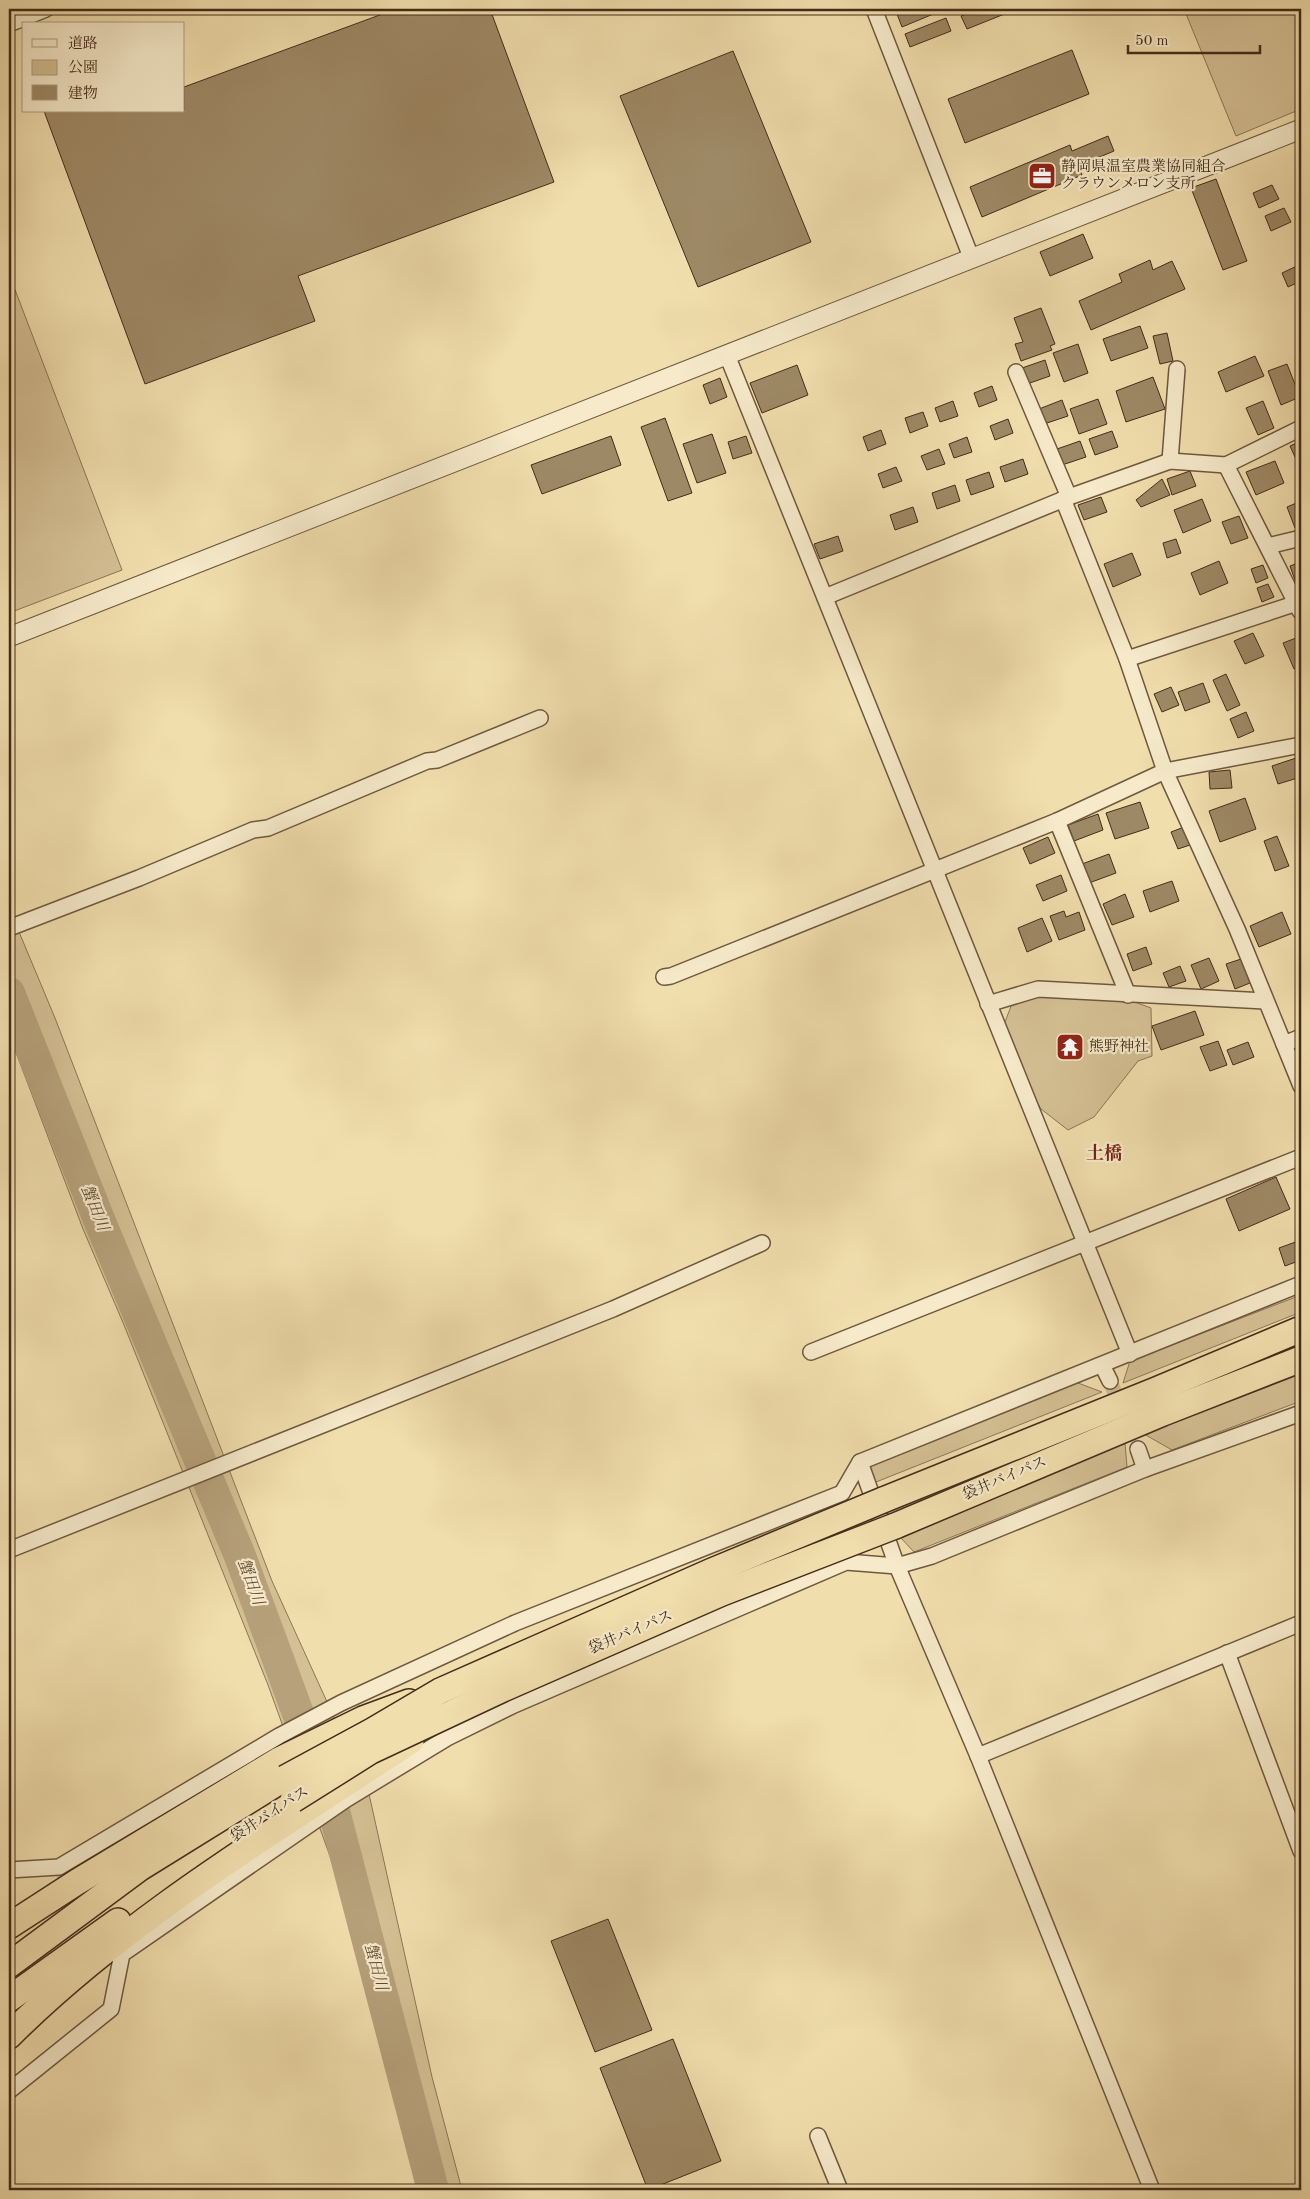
<svg xmlns="http://www.w3.org/2000/svg" width="1310" height="2199" font-family="'Old Standard TT','Noto Serif JP',serif">
  <style>
    .green { fill: #d4c094; stroke: #8c7657 }
    .lines { fill: none; stroke-linecap: round; stroke-linejoin: round }
    .river { stroke: #b6a17b; stroke-width: 32 }
    .building { fill: #9e8966; stroke: #442c1a }
    .minor-tunnel { stroke: #ceba90; stroke-width: 15; stroke-dasharray: 15 8; stroke-linecap: butt }
    .minor-casing { stroke: #6f583f; stroke-width: 18 }
    .tertiary-casing { stroke: #6f583f; stroke-width: 21 }
    .trunk-casing { stroke: #442c1a; stroke-width: 28 }
    .minor { stroke: #f6eaca; stroke-width: 15 }
    .tertiary { stroke: #f6eaca; stroke-width: 19 }
    .trunk { stroke: #f1dead; stroke-width: 25 }
    .trunk-bridge-casing { stroke: #442c1a; stroke-width: 28; stroke-linecap: butt }
    .trunk-bridge { stroke: #f1dead; stroke-width: 25 }
    .labels { text-anchor: middle; dominant-baseline: central; stroke-width: 4.5; stroke-linejoin: round; paint-order: stroke }
    .poi-label { font-size: 15px; fill: #442c1a; stroke: #f6eaca; text-anchor: start }
    .street-label { font-size: 15px; fill: #442c1a; stroke: #f6eaca }
    .water-label { font-size: 16px; font-style: italic; fill: #604932; stroke: #f6eaca }
    .quarter-label { font-size: 18px; font-weight: bold; fill: #7a1f14; stroke: #f6eaca }
  </style>
  <rect width="100%" height="100%" fill="#f1dead"/>
  <filter id="stains"><feTurbulence type="fractalNoise" baseFrequency=".004" numOctaves="4"/><feColorMatrix values="0 0 0 0 .2 0 0 0 0 .09 0 0 0 0 .02 0 0 0 .5 -.17"/></filter>
  <radialGradient id="worn" r=".72"><stop offset=".6" stop-color="#630" stop-opacity="0"/><stop offset="1" stop-color="#630" stop-opacity=".3"/></radialGradient>
  <g class="green">
    <polygon points="1184,9 1301,9 1301,109 1236,136"/>
    <polygon points="9,274 122,570 9,613"/>
    <polygon points="9,908 55,1018 272,1581 369,1794 432,2077 462,2190 425,2190 331,1859 268,1685 124,1325 83,1229 9,1034"/>
    <polygon points="1015,996 1124,998 1151,1008 1152,1056 1138,1061 1094,1117 1068,1130 1041,1109 1011,1059 1005,1022"/>
    <polygon points="1301,1295 1301,1312 1123,1383 1130,1361"/>
    <polygon points="1301,1374 1301,1401 1172,1450 1144,1434"/>
    <polygon points="1078,1383 1102,1392 871,1484 867,1460"/>
    <polygon points="1125,1443 1127,1467 914,1552 901,1538"/>
  </g>
  <g class="lines">
    <polyline class="river" points="9,993 100,1222 240,1556 334,1811 433,2190"/>
  </g>
  <g class="building">
    <polygon points="396,9 490,9 554,182 298,276 315,321 145,384 44,111 184,111 184,87"/>
    <polygon points="909,9 942,9 943,10 902,27 897,14"/>
    <polygon points="980,9 1006,9 1007,13 967,29 961,16"/>
    <polygon points="946,18 951,31 910,47 905,34"/>
    <polygon points="1072,50 1089,94 965,143 948,99"/>
    <polygon points="733,51 811,242 698,287 620,96"/>
    <polygon points="1108,136 1114,151 1078,166 1082,175 982,217 970,187 1070,145 1072,151"/>
    <polygon points="1216,179 1247,261 1223,270 1191,188"/>
    <polygon points="1272,185 1279,199 1259,208 1253,193"/>
    <polygon points="1284,208 1291,222 1271,231 1265,216"/>
    <polygon points="1083,234 1093,258 1050,276 1040,252"/>
    <polygon points="1150,260 1153,270 1172,261 1185,289 1091,330 1079,301 1122,282 1119,274"/>
    <polygon points="1301,264 1301,281 1288,287 1282,273"/>
    <polygon points="1041,308 1055,344 1050,346 1052,350 1021,361 1015,344 1023,342 1014,318"/>
    <polygon points="1140,326 1148,348 1111,361 1103,339"/>
    <polygon points="1167,333 1173,361 1160,364 1153,336"/>
    <polygon points="1078,344 1088,373 1064,382 1053,353"/>
    <polygon points="1255,356 1264,376 1226,392 1218,372"/>
    <polygon points="1045,360 1050,376 1027,384 1022,368"/>
    <polygon points="1287,364 1300,397 1281,405 1268,371"/>
    <polygon points="797,365 808,395 762,413 750,383"/>
    <polygon points="1153,377 1165,409 1126,422 1116,391"/>
    <polygon points="720,378 727,397 710,404 703,385"/>
    <polygon points="992,386 997,400 979,407 974,393"/>
    <polygon points="1098,399 1107,424 1079,434 1070,409"/>
    <polygon points="1062,400 1068,416 1044,424 1039,409"/>
    <polygon points="953,401 958,416 940,422 935,408"/>
    <polygon points="1263,401 1274,428 1258,435 1246,408"/>
    <polygon points="923,412 928,426 910,433 905,418"/>
    <polygon points="665,418 692,493 668,501 641,427"/>
    <polygon points="1008,419 1013,433 995,440 990,426"/>
    <polygon points="881,430 886,444 868,451 863,437"/>
    <polygon points="1112,431 1118,447 1095,455 1089,439"/>
    <polygon points="712,434 726,473 697,483 683,444"/>
    <polygon points="611,436 621,465 542,494 531,465"/>
    <polygon points="746,436 752,453 733,459 728,442"/>
    <polygon points="967,437 972,452 954,458 949,444"/>
    <polygon points="1080,441 1086,457 1062,465 1057,449"/>
    <polygon points="1301,441 1301,467 1300,468 1290,446"/>
    <polygon points="939,449 945,464 927,470 921,456"/>
    <polygon points="1023,459 1028,474 1005,482 1000,467"/>
    <polygon points="1275,461 1284,483 1256,495 1246,472"/>
    <polygon points="896,467 902,481 883,488 878,474"/>
    <polygon points="1190,471 1196,486 1172,495 1167,479"/>
    <polygon points="989,472 994,487 971,495 966,480"/>
    <polygon points="1162,479 1170,495 1141,507 1136,500"/>
    <polygon points="955,485 960,501 937,509 932,493"/>
    <polygon points="1101,497 1107,512 1084,520 1078,505"/>
    <polygon points="1202,499 1211,521 1183,533 1174,510"/>
    <polygon points="1301,501 1301,526 1295,528 1287,507"/>
    <polygon points="913,507 918,522 895,530 890,515"/>
    <polygon points="1239,516 1248,538 1231,544 1222,522"/>
    <polygon points="838,536 843,551 820,559 814,544"/>
    <polygon points="1176,539 1181,553 1167,558 1163,543"/>
    <polygon points="1132,553 1141,575 1113,587 1104,564"/>
    <polygon points="1219,561 1228,583 1200,595 1191,573"/>
    <polygon points="1301,562 1301,597 1290,566"/>
    <polygon points="1263,565 1268,578 1256,583 1251,569"/>
    <polygon points="1268,584 1274,597 1262,602 1257,588"/>
    <polygon points="1253,633 1264,656 1245,664 1234,641"/>
    <polygon points="1296,638 1301,650 1301,666 1294,669 1283,643"/>
    <polygon points="1226,674 1240,705 1227,711 1213,680"/>
    <polygon points="1203,683 1210,702 1185,711 1178,692"/>
    <polygon points="1171,687 1179,705 1162,712 1154,694"/>
    <polygon points="1246,712 1254,731 1238,738 1230,719"/>
    <polygon points="1296,758 1301,777 1278,784 1272,766"/>
    <polygon points="1230,770 1232,788 1210,789 1209,772"/>
    <polygon points="1245,798 1256,829 1220,842 1209,811"/>
    <polygon points="1140,802 1149,828 1115,839 1106,813"/>
    <polygon points="1098,814 1103,830 1074,841 1068,825"/>
    <polygon points="1184,827 1190,845 1178,849 1171,832"/>
    <polygon points="1277,836 1289,866 1275,871 1264,841"/>
    <polygon points="1048,837 1055,853 1030,864 1023,848"/>
    <polygon points="1109,854 1116,873 1089,883 1082,864"/>
    <polygon points="1061,875 1067,891 1043,901 1036,885"/>
    <polygon points="1172,881 1179,901 1150,912 1143,891"/>
    <polygon points="1125,894 1134,917 1112,925 1103,904"/>
    <polygon points="1064,911 1066,917 1079,912 1085,930 1059,940 1050,916"/>
    <polygon points="1282,912 1291,934 1259,947 1250,926"/>
    <polygon points="1042,918 1052,941 1027,952 1018,928"/>
    <polygon points="1146,947 1152,964 1133,971 1127,954"/>
    <polygon points="1209,958 1219,981 1201,989 1191,965"/>
    <polygon points="1241,959 1250,983 1235,989 1226,964"/>
    <polygon points="1180,966 1186,981 1169,987 1163,973"/>
    <polygon points="1195,1011 1204,1035 1161,1050 1152,1026"/>
    <polygon points="1218,1041 1227,1065 1210,1071 1200,1047"/>
    <polygon points="1248,1042 1254,1057 1233,1065 1227,1050"/>
    <polygon points="1276,1177 1290,1209 1239,1231 1226,1199"/>
    <polygon points="1301,1240 1301,1260 1285,1266 1279,1248"/>
    <polygon points="608,1919 652,2030 595,2052 551,1941"/>
    <polygon points="673,2039 721,2161 648,2190 600,2068"/>
  </g>
  <g class="lines">
    <g class="minor-tunnel">
      <polyline points="1110,1381 1138,1449"/>
      <polyline points="59,1867 109,1937"/>
    </g>
    <defs>
      <g id="minor">
        <polyline points="874,9 971,257"/>
        <polyline points="9,24 46,9"/>
        <polyline points="727,355 1130,1354"/>
        <polyline points="1016,372 1069,497"/>
        <polyline points="1170,461 1177,369"/>
        <polyline points="1226,465 1300,611"/>
        <polyline points="1063,499 1127,659 1165,771 1237,929 1301,1086"/>
        <polyline points="1268,546 1301,538"/>
        <polyline points="825,597 1069,497 1170,461 1226,465 1301,428"/>
        <polyline points="1127,659 1297,603"/>
        <polyline points="1057,821 1128,995"/>
        <polyline points="9,928 139,878 253,830 268,828 427,761 437,760 540,718"/>
        <polyline points="664,977 671,976 1057,821 1165,771 1301,745"/>
        <polyline points="988,1004 1038,989 1265,1001"/>
        <polyline points="1284,1044 1301,1037"/>
        <polyline points="811,1352 1301,1157"/>
        <polyline points="1102,1365 1110,1381"/>
        <polyline points="1138,1449 1145,1469"/>
        <polyline points="860,1462 897,1566 978,1756 1152,2190"/>
        <polyline points="9,1550 613,1309 762,1243"/>
        <polyline points="1227,1653 1301,1851"/>
        <polyline points="978,1756 1301,1623"/>
        <polyline points="9,1870 59,1867 279,1736 341,1703 515,1623 842,1493 860,1462 1301,1284"/>
        <polyline points="9,2091 111,2009 122,1954 345,1800 447,1738 514,1705 846,1562 897,1566 932,1556 1145,1469 1301,1413"/>
        <polyline points="818,2136 840,2190"/>
      </g>
      <polyline id="tertiary" points="9,637 1301,129"/>
      <g id="trunk">
        <polyline points="883,1500 1156,1390 1301,1329"/>
        <polyline points="895,1526 1163,1413 1301,1359"/>
        <polyline points="9,1926 77,1882 279,1760 363,1719 409,1702"/>
        <polyline points="9,1965 140,1868 285,1778"/>
        <polyline points="9,1999 118,1921"/>
        <path d="M9 2036C127 1919 273 1832 411 1741"/>
      </g>
    </defs>
    <use href="#minor" class="minor-casing"/>
    <use href="#tertiary" class="tertiary-casing"/>
    <use href="#trunk" class="trunk-casing"/>
    <use href="#minor" class="minor"/>
    <use href="#tertiary" class="tertiary"/>
    <use href="#trunk" class="trunk"/>
    <defs>
      <g id="trunk-bridge">
        <polyline points="285,1778 372,1731 440,1691 712,1571 883,1500"/>
        <polyline points="293,1800 371,1751 503,1689 722,1593 895,1526"/>
      </g>
    </defs>
    <use href="#trunk-bridge" class="trunk-bridge-casing"/>
    <use href="#trunk-bridge" class="trunk-bridge"/>
  </g>
  <defs>
    <symbol id="office-square" viewBox="-11 -11 22 22"><rect x="-9" y="-9" width="18" height="18" rx="4" fill="#8f2418" stroke="#f6eaca"/><path d="M-6-3h4V-5.5h4V-3h4V5H-6ZM-1-4.5V-3h2v-1.5ZM-6 0V1H6V0Z" fill="#fff"/></symbol>
    <symbol id="temple-square" viewBox="-11 -11 22 22"><rect x="-9" y="-9" width="18" height="18" rx="4" fill="#8f2418" stroke="#f6eaca"/><path d="M0-6L5-2H3V0L6.5 2.5H4V6H1.5V3h-3V6H-4V2.5H-6.5L-3 0V-2H-5Z" fill="#fff"/></symbol>
  </defs>
  <g fill-rule="evenodd">
    <use href="#office-square" x="1026" y="160" width="32" height="32"/>
    <use href="#temple-square" x="1054" y="1031" width="32" height="32"/>
  </g>
  <g class="labels">
    <g class="poi-label">
      <text x="1061" y="167">静岡県温室農業協同組合<tspan x="1061" dy="17">クラウンメロン支所</tspan></text>
      <text x="1089" y="1047">熊野神社</text>
    </g>
    <g class="street-label">
      <text transform="translate(1005 1479) rotate(-23)">袋井バイパス</text>
      <text transform="translate(631 1633) rotate(-23)">袋井バイパス</text>
      <text transform="translate(270 1815) rotate(-33)">袋井バイパス</text>
    </g>
    <g class="water-label">
      <text transform="translate(94 1208) rotate(68)">蟹田川</text>
      <text transform="translate(250 1582) rotate(70)">蟹田川</text>
      <text transform="translate(375 1967) rotate(75)">蟹田川</text>
    </g>
    <g class="quarter-label">
      <text x="1104" y="1154">土橋</text>
    </g>
  </g>
  <rect width="1310" height="2199" fill="none" stroke="#f1dead" stroke-width="30"/>
  <rect x="10" y="10" width="1290" height="2179" fill="none" stroke="#442c1a" stroke-width="2.5"/>
  <rect x="15" y="15" width="1280" height="2169" fill="none" stroke="#442c1a"/>
  <rect x="22" y="22" width="162" height="90" fill="#f6eaca" stroke="#af9e84"/>
  <rect x="32" y="39" width="25" height="8" fill="#f6eaca" stroke="#af9e84"/>
  <text x="68" y="48" font-size="15" fill="#442c1a">道路</text>
  <rect x="32" y="60" width="25" height="15" fill="#d4c094" stroke="#af9e84"/>
  <text x="68" y="72" font-size="15" fill="#442c1a">公園</text>
  <rect x="32" y="85" width="25" height="15" fill="#9e8966" stroke="#af9e84"/>
  <text x="68" y="98" font-size="15" fill="#442c1a">建物</text>
  <path d="M1128 45v8h132v-8" fill="none" stroke="#442c1a" stroke-width="2.5"/>
  <text x="1135" y="45" font-size="15" fill="#442c1a" stroke="#f6eaca" stroke-width="4" paint-order="stroke">50 m</text>
  <rect width="100%" height="100%" filter="url(#stains)"/>
  <rect width="100%" height="100%" fill="url(#worn)"/>
</svg>
